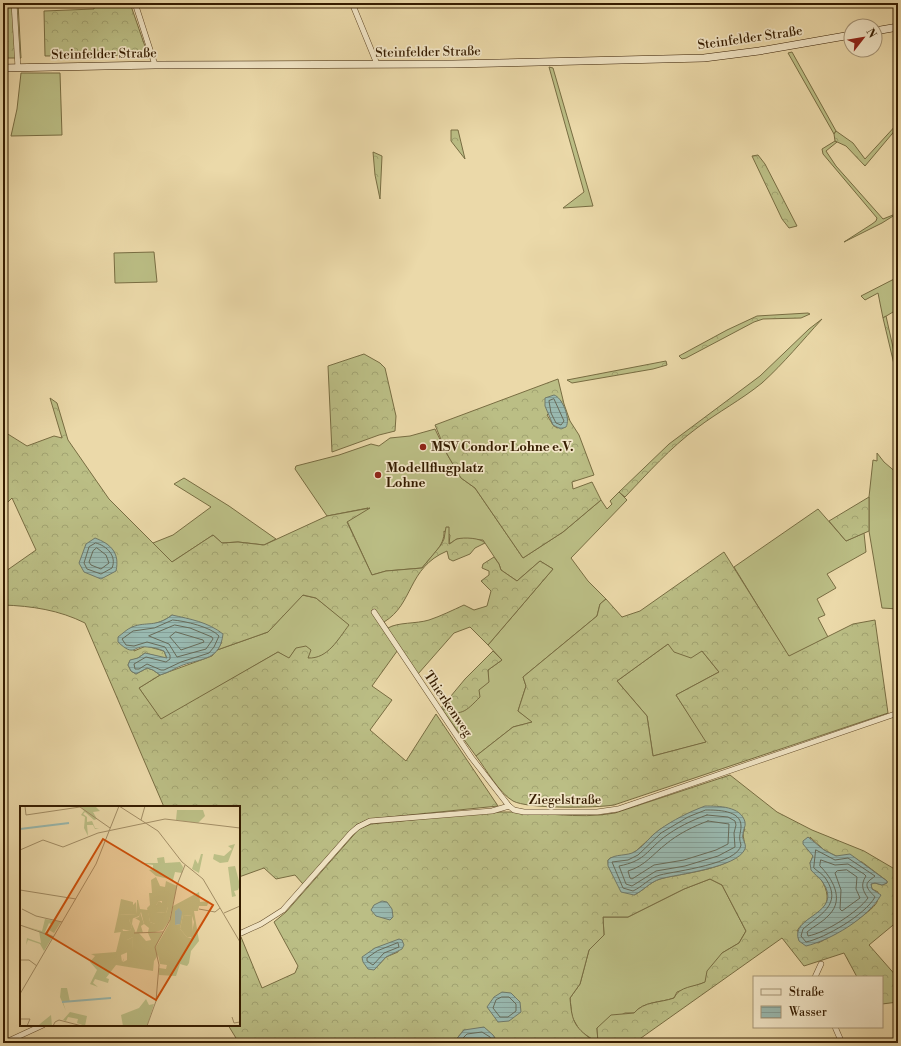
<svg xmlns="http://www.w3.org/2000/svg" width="901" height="1046" font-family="'Libre Bodoni',serif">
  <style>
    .grass { fill: #bbbe85; stroke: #786d42 }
    .forest { fill: url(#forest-crowns); stroke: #786d42; fill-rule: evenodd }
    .water { fill: url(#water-rules); stroke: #717a6a }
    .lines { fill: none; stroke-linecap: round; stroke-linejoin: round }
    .shore { stroke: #676a58; stroke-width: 1 }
    .minor-casing { stroke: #624b2a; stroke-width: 6 }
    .secondary-casing { stroke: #351c00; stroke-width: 8 }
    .minor { stroke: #f2e6c7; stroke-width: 5 }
    .secondary { stroke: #f2e6c7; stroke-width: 7 }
    .poi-dot { fill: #8f2418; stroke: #f2e6c7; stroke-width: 1.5 }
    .labels { text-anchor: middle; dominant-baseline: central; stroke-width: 3.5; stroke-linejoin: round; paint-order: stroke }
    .street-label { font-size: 13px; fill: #351c00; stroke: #f2e6c7 }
    .poi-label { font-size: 13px; font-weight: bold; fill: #351c00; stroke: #f2e6c7; text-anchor: start }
    .inset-river { fill: none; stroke: #99b9b0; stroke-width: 2 }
    .inset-road { fill: none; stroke: #a28d65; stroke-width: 1 }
    .view { fill: #cd500a; fill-opacity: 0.15; stroke: #cd500a; stroke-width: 2 }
    .inset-edge { fill: none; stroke: #351c00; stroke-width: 2 }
  </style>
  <defs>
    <pattern id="forest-crowns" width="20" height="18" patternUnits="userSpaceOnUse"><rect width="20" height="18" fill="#bbbe85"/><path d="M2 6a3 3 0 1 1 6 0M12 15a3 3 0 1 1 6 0" fill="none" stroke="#a1a371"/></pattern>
    <pattern id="water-rules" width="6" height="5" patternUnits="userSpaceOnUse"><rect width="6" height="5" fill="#99b9b0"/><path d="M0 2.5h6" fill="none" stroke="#849e96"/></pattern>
  </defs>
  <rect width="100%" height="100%" fill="#ebd9a9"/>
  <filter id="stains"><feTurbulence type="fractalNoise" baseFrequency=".005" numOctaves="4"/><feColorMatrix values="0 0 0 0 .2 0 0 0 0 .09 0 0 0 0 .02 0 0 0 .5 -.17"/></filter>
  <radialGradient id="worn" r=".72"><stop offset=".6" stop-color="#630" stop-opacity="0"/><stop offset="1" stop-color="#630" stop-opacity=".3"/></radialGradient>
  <g class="grass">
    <polygon points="792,52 836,131 834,134 788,53"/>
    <polygon points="549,67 553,68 593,206 563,208 584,192"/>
    <polygon points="21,73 60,73 62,135 11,136 17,109"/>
    <polygon points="835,141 837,142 826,151 836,166 883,219 898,213 882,223 844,242 872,224 876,221 877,218 823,154 822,149"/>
    <polygon points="154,252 157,282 115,283 114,253"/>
    <polygon points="898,277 898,309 883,318 878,293 865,300 861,296"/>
    <path d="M435 429 447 454 461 478 475 488 523 558 563 532 601 500 607 509 612 504 610 501 619 492 627 500 571 558 588 581 606 599 600 604 597 616 523 677 526 686 518 711 533 722 513 727 476 756 441 708 450 712 488 682V670L502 660 488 645 553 569 540 561 517 581 501 570 499 564 483 540 457 539 449 544 450 535 444 531C445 546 431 556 422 568L386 571 372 575 347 521 368 508 327 516 295 469 296 466 339 455 371 444 379 446 390 438 410 436Z"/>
    <polygon points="877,453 884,462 898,474 898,609 882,608 869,531 869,497 873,460 877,461"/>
    <polygon points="184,478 229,506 276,539 264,545 238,542 222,543 213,535 172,562 153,543 173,535 211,507 174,484"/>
    <polygon points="818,509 846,541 864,533 866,552 827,574 836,588 817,599 825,615 818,618 828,637 789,657 734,567"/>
    <path d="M302 595 316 598 350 625C342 635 324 664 308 658 304 657 299 651 296 648L289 659 278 652 161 720 139 688 160 675 212 656 217 650 268 632Z"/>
    <polygon points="668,644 702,651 719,672 676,695 707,742 653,756 647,716 617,681"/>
    <path d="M710 879 722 885 746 931 739 943 722 953 706 982 677 992 674 998C660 1003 644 1001 634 1013H625L597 1028 598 1043 580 1031 572 1017 570 998 580 984 589 950 604 935 603 917H628L684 889Z"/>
  </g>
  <g class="forest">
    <polygon points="3,3 18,3 21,58 3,58"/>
    <polygon points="94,3 130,3 148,55 45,56 44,11 94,9"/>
    <polygon points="898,123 897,128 865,166 846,146 835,141 834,134 836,131 853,143 865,159"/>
    <polygon points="451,130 458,130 465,159 451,141"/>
    <polygon points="373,152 382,156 380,199 375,175"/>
    <polygon points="758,155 765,164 797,226 789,228 782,219 752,156"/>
    <polygon points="808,313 810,314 801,318 763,319 754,322 686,358 682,359 679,356 727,330 757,316"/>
    <polygon points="886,316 898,370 898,381 883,318"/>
    <path d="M822 319C802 341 784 363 762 383 741 400 718 412 697 428 670 448 648 473 625 497L619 492 669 444 760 376 809 329Z"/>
    <polygon points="364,354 380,363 385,368 396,416 395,431 379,435 332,452 328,366"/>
    <polygon points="666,361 667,365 653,369 572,383 567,380"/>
    <path d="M558 379 564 404 570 421 579 435 594 475 572 482 573 489 592 482 601 500 563 532 523 558 475 488 461 478 447 454 435 425ZM561 401 568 420 557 428 553 425 547 415Z"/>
    <path d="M50 398 57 403 68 440 109 499 172 562 213 535 222 543 238 542 264 545 327 516 370 508 347 522 372 575 386 571 422 568 441 545 444 539 446 527H449V544C452 543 454 540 457 539 464 537 481 538 485 543L475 548 470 554 453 561 449 559 447 551C407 568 414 604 384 622L388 628C398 622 416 624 429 620 441 616 453 610 464 605L474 610 487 606 491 591 481 581 489 575V571L482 568 483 564 494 557 499 564 501 570 517 581 540 561 553 569 488 645 470 627 454 633 418 674 400 647 372 686 392 700 370 730 406 761 436 714 498 806 370 819 356 825 349 832 303 884 295 875 276 879 264 868 239 877V807H164L85 623C59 610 32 606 3 605V567L6 571 36 550 12 498 3 507V431L27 446 54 436 62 438ZM303 595 316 598 349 625C338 639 328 659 308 658L311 650 306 646 296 648 289 658 278 652 161 719 139 688 160 675 153 670 147 668 136 674 131 671 128 665 130 661 138 658 145 653 167 659 164 651 146 646 134 651 132 627C146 625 160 625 172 615L222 642 217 650 268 632Z"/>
    <polygon points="869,497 869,531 846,541 829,521"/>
    <path d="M724 552 789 656 853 624 875 620 888 713 614 805C596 808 527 809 513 801 499 793 486 769 476 756L513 727 532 722 518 711 526 686 523 677 597 616 600 604 606 599 622 617 640 611ZM668 644 674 652 691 658 702 651 719 672 676 695 706 742 653 756 647 716 617 681Z"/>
    <path d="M493 651 502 660 488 670 489 682 479 690 480 697C466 711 461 718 441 708L465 679Z"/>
    <path d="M730 775 777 812 812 830 864 851 898 871V921L869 945 898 978V1002L882 1004V977H857L844 953 804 966 782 938 634 1043H598L597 1028 611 1015 634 1013C644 1001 660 1003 674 998 679 986 695 987 705 982L707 971 722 953 739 943 746 931 722 885 710 879 684 889 628 917H603L604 935 589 950 580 984 570 998C572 1024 575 1027 596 1043H498L493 1035 464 1030 453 1043H239L228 1025H239V938L241 937 262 988 295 973 298 966 274 922 286 912 359 829 371 824C415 820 459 814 502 812 541 811 576 820 615 813ZM672 822 745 829 743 833C743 837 745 842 744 845 738 870 680 873 660 879 650 882 643 891 634 895 624 885 607 874 608 860L610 858 627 856 636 851 659 830ZM810 837 824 850 836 856 862 862 887 881V883L882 885 875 883 871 884 872 889 878 892C878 895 878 899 877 902 872 913 830 937 818 943L797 931C807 913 835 914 825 887 821 876 814 875 810 863L813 856ZM399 939 398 952 386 957 374 970Z"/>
  </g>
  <g class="water">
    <path d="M554 395C562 397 571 419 566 427L561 429 553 425 545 406V398Z"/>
    <path d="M95 538C111 544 120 553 116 571L101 579 84 572 79 563 86 544Z"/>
    <path d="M172 615C190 619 208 622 223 634 220 660 203 658 183 665 175 668 168 673 160 675L153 670 147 668 136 674 131 671 128 665 130 660 138 658 145 653 167 658 164 651C159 649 153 647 147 647 133 645 135 658 118 642V637C122 634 127 629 132 627 147 621 155 628 172 615Z"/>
    <path d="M705 806C718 806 741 806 745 822 746 827 743 829 743 834 741 839 747 843 745 849 737 868 677 874 660 879 650 882 643 891 634 895L621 892 608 866V860C615 853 627 857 636 851 645 845 650 836 659 830 673 820 689 812 705 806Z"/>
    <path d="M808 837 824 850 836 856 850 854 887 881V883L882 885 875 883 871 884 872 889 881 895C868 918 831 940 806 946L799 941C788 915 846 915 822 881 819 877 814 874 811 870L810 863 813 856 803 844V841Z"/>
    <polygon points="382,901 387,902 392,909 393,917 390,920 376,916 371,910 374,905"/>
    <polygon points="399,939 402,940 404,945 402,949 386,957 374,970 368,969 363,962 362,957 375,948"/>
    <polygon points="502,992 511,993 520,1002 521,1012 509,1021 498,1022 487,1007 494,997"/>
    <polygon points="484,1027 493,1035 498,1043 453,1043 464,1030"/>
  </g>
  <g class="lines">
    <g class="shore">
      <polygon points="554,399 564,421 561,425 556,423 551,413 549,401"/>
      <path d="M96 543C107 546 117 556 112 568L101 574 87 569 84 563 89 547Z"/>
      <polygon points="97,548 106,555 109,563 101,569 91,565 89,562 93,551"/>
      <path d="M173 620C185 621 211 627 219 636L214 647 209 653 181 662 164 670H161L147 664 139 669H135L134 664 146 657 166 662 170 659V655L165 647 147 642 134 646 126 645 122 639 133 631 154 628Z"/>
      <polygon points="175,625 190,628 212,637 213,639 206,649 177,657 169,644 149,636"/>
      <polygon points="176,632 203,640 204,642 181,650 170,637"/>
      <path d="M706 810C717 810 741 810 741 826 741 834 738 835 741 845 738 864 676 871 660 875 649 878 642 887 633 891L623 888 612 862 628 860 638 855 661 833 688 817Z"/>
      <path d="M707 815 728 817 735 821 736 825 734 833 735 847 718 856 685 866 656 871 632 886 626 884 619 866C644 861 645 853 663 838 676 828 692 820 707 815Z"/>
      <path d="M708 821 729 824 728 844 716 850 684 860 654 865 632 879 630 878 628 871C645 866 653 854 666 844 678 834 694 826 708 821Z"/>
      <path d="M816 850 835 860 848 858 875 876C873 878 871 879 870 880 862 886 872 893 875 897 865 915 825 938 806 942L801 936 803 929C819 915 843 905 826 879 823 874 818 872 814 868Z"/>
      <path d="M821 860 835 865 848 864 864 874 866 876C860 885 863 891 868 898 858 912 825 933 808 936L807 932C814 926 823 922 829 915 845 899 832 878 820 866Z"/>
      <polygon points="847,870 857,877 856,889 860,898 842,911 840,909 841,890 835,873 837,871"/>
      <polygon points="398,943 399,947 384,953 373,965 367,961 367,958 377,951"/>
      <polygon points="502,997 509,997 516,1004 516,1011 508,1017 500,1017 493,1008 496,1000"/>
      <polyline points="458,1043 467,1034 482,1032 490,1037 493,1043"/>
    </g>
    <defs>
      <g id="minor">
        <polyline points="14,3 18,68"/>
        <polyline points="135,3 155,65"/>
        <polyline points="352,3 377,64"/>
        <polyline points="374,612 471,757 509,806"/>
        <polyline points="239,934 261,924 283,910 351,833 358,827 370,821 492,811 509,806 514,810 524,812 597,812 618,809 898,713"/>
        <polyline points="815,977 821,964"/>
        <polyline points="835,1027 842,1043"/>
        <polyline points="4,1043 43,1025"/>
      </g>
      <g id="secondary">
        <polyline points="875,31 898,27"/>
        <polyline points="3,68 155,65 453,64 704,58 759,51 851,35"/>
      </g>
    </defs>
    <use href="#minor" class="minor-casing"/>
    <use href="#secondary" class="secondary-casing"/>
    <use href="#minor" class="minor"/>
    <use href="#secondary" class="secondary"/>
  </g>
  <g class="poi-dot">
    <circle cx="423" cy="447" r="4"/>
    <circle cx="378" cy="475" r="4"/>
  </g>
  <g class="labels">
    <g class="street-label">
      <text transform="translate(750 38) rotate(-8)">Steinfelder Straße</text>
      <text transform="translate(428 52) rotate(-1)">Steinfelder Straße</text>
      <text transform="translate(104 54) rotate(-1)">Steinfelder Straße</text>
      <text transform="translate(448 704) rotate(56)">Thierkenweg</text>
      <text x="565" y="800">Ziegelstraße</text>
    </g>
    <g class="poi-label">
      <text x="431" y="447">MSV Condor Lohne e.V.</text>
      <text x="386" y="468">Modellflugplatz<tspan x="386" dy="15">Lohne</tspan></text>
    </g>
  </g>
  <g transform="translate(20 806)">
    <rect width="220" height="220" fill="#ebd9a9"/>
    <path d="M157 4H183L185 10 178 17 156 14ZM144 51 145 57 160 56 163 61 162 67 155 66 153 74 136 70 129 64 133 63V59L120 57H138L137 52ZM136 71 140 80 145 81V87H132L131 74ZM117 94H118L120 103 128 104 130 116 135 118V126H128L129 122 124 118 121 106 119 110 109 114 112 120 110 125 102 123 101 126 94 127 98 109 117 108ZM139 95 148 101 146 107 136 106V99ZM163 109 172 110 173 131H167L160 123ZM113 131 112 157H107V134ZM50 206 67 210 65 220 57 217 58 213 48 211 46 215 43 214ZM31 209 32 220H18L21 217Z" fill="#bbbe85"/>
    <path d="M60 0H75L80 5 73 6 77 13 74 14 65 6 63 8 67 11V16L72 15 75 22H79L75 23 73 19H67L68 30 64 22 65 11 61 9 64 5ZM215 38 208 56 200 57 193 53 194 48 204 50 212 43 208 40ZM181 48H183L179 67 172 63 175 53 178 58ZM215 60 220 79 218 84 214 85 216 90 212 91 208 61ZM146 75 157 80 149 115 143 124 135 126V118L130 116 127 102 130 99 129 87H144ZM139 95H142V101H148L146 107 136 106V99ZM179 86 180 96 189 95 187 100H179L178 105H174L179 135 171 145 169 157 167 160 160 158 156 170 139 169V162L146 163 147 159 140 158 138 149 134 155 133 165 96 159 86 172 89 173 88 177 75 173 73 177 78 181 70 178 77 164 70 156 75 150 71 148 96 146 102 121 103 125H110L112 120 109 114 113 111 112 118 116 127 120 115 115 112 119 111 120 106 124 118 121 120 123 127H119L126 135 131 134 128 127H142L136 141 149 118 153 100ZM160 103V118L155 119V105ZM163 109 172 110 174 116 171 132 167 131 160 123ZM113 131 111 157H107V154L103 156 104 152 102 156 101 149 108 146 107 134ZM101 93 113 96V99L116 96 117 108 98 109ZM25 113 41 116 34 127 29 124 32 119 29 117 25 126 33 130 24 145 20 138 8 134 6 139 7 132 21 137 19 125 4 120 22 125ZM41 182H47L50 196H43L46 205 40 191H31H40ZM126 193 129 199 134 198 127 220H103L101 209 119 202Z" fill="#bbbe85" fill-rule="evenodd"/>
    <path d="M159 102 162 106 160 118 155 119V105Z" fill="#99b9b0"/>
    <path class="inset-river" d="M0 23 49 17M42 196 91 192"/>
    <path class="inset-road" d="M5 0 6 9 60 1 90 22M99 0 138 25 162 56 183 73 220 136M121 14 125 0M0 44 23 34 43 41 78 27 145 13 220 22M0 84 56 93M2 103 16 110 42 116M179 103 195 106 200 102M204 107 220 100M0 119 34 131M114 127 143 126M0 154H9L17 160M0 188 76 58 99 0M212 211 214 217 220 216M0 213H10L7 220M33 220 35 216 39 214 62 220M127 220 136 195 139 159 135 141 150 114 157 79 165 59"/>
    <path class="view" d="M83 33 193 99 136 194 26 128Z"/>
    <rect width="220" height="220" class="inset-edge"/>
  </g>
  <rect width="901" height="1046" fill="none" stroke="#ebd9a9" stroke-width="16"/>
  <rect x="4" y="4" width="893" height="1038" fill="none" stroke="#351c00" stroke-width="2"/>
  <rect x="8" y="8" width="885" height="1030" fill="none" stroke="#351c00"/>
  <rect x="753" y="976" width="130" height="52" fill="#f2e6c7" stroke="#a69577"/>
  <rect x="761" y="989" width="20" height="6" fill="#f2e6c7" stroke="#a69577"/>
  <text x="789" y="996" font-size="12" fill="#351c00">Straße</text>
  <rect x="761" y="1006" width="20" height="12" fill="url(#water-rules)" stroke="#a69577"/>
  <text x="789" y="1016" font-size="12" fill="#351c00">Wasser</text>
  <g transform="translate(863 38) rotate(59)"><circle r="19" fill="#f2e6c7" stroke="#a69577"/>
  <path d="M0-3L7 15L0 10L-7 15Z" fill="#8f2418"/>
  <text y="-6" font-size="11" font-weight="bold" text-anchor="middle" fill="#351c00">N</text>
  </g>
  <rect width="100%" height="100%" filter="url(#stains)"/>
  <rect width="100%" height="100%" fill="url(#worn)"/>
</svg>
